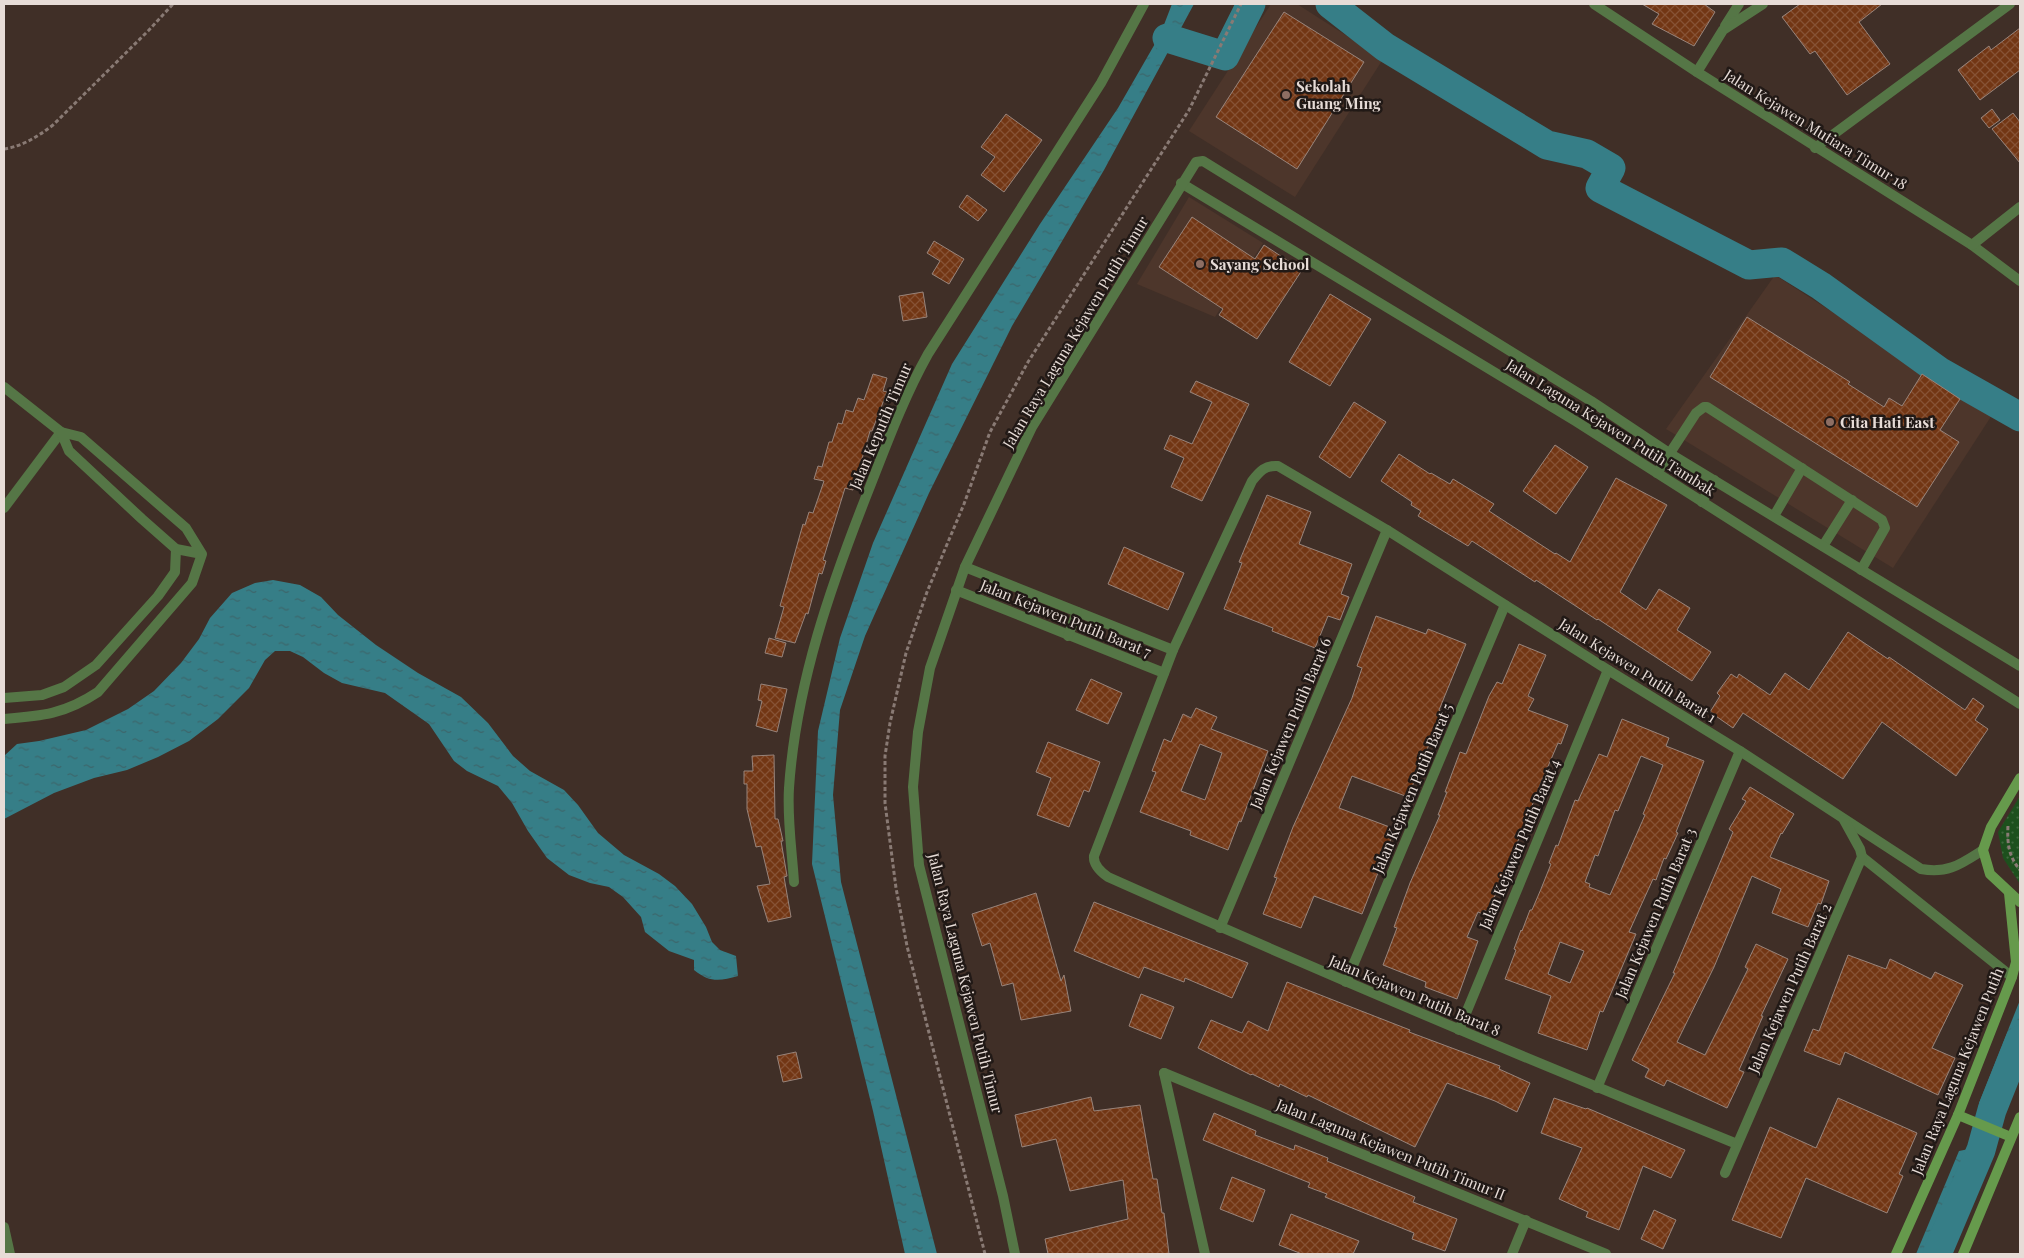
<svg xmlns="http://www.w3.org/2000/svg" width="2024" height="1258" font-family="'Playfair Display',serif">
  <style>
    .built { fill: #4d362b }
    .park { fill: url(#park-dots) }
    .water { fill: url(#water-ripples) }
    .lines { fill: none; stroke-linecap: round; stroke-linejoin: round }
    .river { stroke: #367e87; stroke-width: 29 }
    .building { fill: url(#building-cross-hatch); stroke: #98847b; fill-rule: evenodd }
    .path { stroke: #897a74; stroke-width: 3; stroke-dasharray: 4 2.5; stroke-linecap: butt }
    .lane { stroke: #557646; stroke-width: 10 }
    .street { stroke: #557646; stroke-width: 10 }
    .secondary { stroke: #669a4c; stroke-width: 10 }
    .education-dot { fill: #8d6e63; stroke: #211916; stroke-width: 2 }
    .labels { text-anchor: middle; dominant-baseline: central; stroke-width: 5; stroke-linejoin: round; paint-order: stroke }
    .poi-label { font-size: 15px; font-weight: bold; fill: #e7dcd7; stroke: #211916; text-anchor: start }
    .street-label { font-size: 15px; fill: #e7dcd7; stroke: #211916 }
  </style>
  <defs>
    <pattern id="park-dots" width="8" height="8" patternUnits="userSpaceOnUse" patternTransform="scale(1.25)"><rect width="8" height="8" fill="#1d501d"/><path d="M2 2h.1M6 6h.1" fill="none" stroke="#3e693d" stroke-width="1.8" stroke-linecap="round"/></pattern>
    <pattern id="water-ripples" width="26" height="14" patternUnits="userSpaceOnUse" patternTransform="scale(1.25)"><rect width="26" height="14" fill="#367e87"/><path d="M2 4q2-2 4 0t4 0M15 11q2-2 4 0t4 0" fill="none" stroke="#3c666b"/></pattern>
    <pattern id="building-cross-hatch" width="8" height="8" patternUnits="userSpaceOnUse" patternTransform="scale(1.25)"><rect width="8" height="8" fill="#723614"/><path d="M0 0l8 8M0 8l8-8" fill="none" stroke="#865235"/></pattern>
  </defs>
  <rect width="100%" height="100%" fill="#402f27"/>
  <g class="built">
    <polygon points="1271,4 1297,4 1383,59 1295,197 1189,131"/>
    <polygon points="1189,197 1263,243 1215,317 1137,284"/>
    <polygon points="1775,275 1992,415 1893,568 1666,429"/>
  </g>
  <polygon class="park" points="2020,796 2020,884 2003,858 1998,832"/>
  <g class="water">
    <polygon points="1172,4 1194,4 1104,170 1012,326 929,493 865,636 840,710 833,795 841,882 937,1254 905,1254 873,1111 812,864 818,731 840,638 873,543 952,364 1040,224 1118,108 1160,35"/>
    <path d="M273 580 300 585 321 597 338 615 376 645 418 673 461 697 488 723 513 756 530 771 564 790 578 805 598 833 624 855 659 874 675 886 692 904 706 927 712 942 720 950 736 956 738 976C720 981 710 983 694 970V960L669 951 645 932 641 917 623 897 609 887 590 883 569 875 547 858 528 831 512 803 498 786 467 771 454 761 429 724 385 693 342 683 324 673 303 657 290 651H275L265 660 249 688 218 719 189 741 158 757 127 770 94 778 54 793 4 819V756L17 744 39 741 86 730 128 709 154 691 181 663 199 639 210 618 232 593 255 583Z"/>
    <polygon points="2020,1000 2020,1068 2001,1113 1989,1110 1979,1103"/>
    <polygon points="1974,1148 1985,1154 1986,1160 1948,1254 1916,1254 1959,1151"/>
  </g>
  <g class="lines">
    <g class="river">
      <polyline points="1330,4 1385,47 1547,145 1587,154 1611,168 1600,188 1749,265 1782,262 1821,286 1939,371 2020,417"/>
      <polyline points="1167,38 1225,56 1251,4"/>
      <polyline points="1937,1254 1981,1150 1992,1110 2020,1040"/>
    </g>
  </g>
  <g class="building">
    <polygon points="1642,4 1704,4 1715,12 1694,46 1652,24 1659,14"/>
    <polygon points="1800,4 1882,4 1859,22 1890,64 1847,95 1815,51 1810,54 1782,17"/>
    <polygon points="1284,12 1364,62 1297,169 1216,117"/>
    <polygon points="2020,28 2020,70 1980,100 1958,70 1989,46 1991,50"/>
    <polygon points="1992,109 2000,120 1989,128 1981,118"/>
    <polygon points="2013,113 2020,122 2020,163 1992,129"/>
    <polygon points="1006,114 1042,140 1004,192 981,175 995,157 981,147"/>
    <polygon points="967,195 987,210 978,221 959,207"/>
    <polygon points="1192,217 1255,259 1264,245 1302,270 1257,339 1219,315 1223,309 1159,267"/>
    <polygon points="934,241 964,259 949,284 932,274 940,261 927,253"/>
    <polygon points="923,292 927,317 903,321 899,296"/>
    <polygon points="1330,294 1371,319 1330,386 1289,362"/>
    <polygon points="1747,317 1850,382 1848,384 1884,407 1889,398 1902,406 1922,374 1960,399 1940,430 1959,442 1917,507 1710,377"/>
    <polygon points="873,374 887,378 883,391 887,392 872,431 870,431 853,490 845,488 823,560 826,561 822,574 819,573 808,614 806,613 795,643 775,638 784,607 780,606 803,524 805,525 809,512 813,513 824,481 814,479 818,466 822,467 829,442 832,442 838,423 842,424 846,410 853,412 858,398 864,400"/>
    <polygon points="1196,381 1249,404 1202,501 1171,487 1184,458 1164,449 1170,435 1192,444 1212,402 1190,392"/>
    <polygon points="1354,402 1386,422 1350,478 1319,457"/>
    <polygon points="1555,445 1588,467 1556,514 1523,491"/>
    <polygon points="1399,454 1430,474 1431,473 1450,484 1453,479 1494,504 1489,511 1555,554 1556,553 1570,562 1616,478 1667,505 1620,592 1646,610 1659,589 1690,608 1677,630 1711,652 1692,681 1598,619 1597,620 1536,580 1535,582 1472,541 1468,546 1418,516 1421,511 1411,505 1412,502 1381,481"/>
    <polygon points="1267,495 1311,512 1299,544 1352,564 1341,594 1349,597 1340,620 1328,616 1315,648 1272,631 1273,628 1224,609 1242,563 1239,562"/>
    <polygon points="1124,547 1184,573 1168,610 1108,584"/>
    <polygon points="1376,616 1426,634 1428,629 1466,644 1439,710 1442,712 1408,797 1352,776 1339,808 1395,829 1362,914 1314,896 1301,928 1263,914 1277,878 1274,877 1293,827 1352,698 1362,668 1357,666"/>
    <polygon points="1848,632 1888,659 1889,657 1965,710 1973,698 1984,706 1975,720 1988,729 1956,776 1882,722 1843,779 1743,713 1733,728 1710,712 1720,696 1717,693 1731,674 1737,678 1739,674 1770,695 1785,673 1809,690"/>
    <polygon points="769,638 786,643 782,657 765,653"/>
    <polygon points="1519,644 1546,655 1528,696 1534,699 1528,710 1568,725 1561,744 1558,743 1537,792 1528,817 1488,912 1484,910 1483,914 1478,912 1467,937 1478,941 1457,999 1425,987 1426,982 1383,965 1397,928 1394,927 1410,883 1440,815 1438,815 1447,792 1445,792 1460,752 1466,754 1489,696 1497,682 1502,684"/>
    <polygon points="1091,679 1122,693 1108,724 1076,710"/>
    <polygon points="761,684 787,689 777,732 756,726 762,701 758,700"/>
    <path d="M1196 708 1217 717 1211 729 1268 751 1241 822 1239 821 1228 850 1190 835 1191 831 1140 812 1156 772 1152 771 1164 739 1171 742 1183 714 1191 718ZM1200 744 1222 753 1205 800 1181 791Z"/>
    <path d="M1622 719 1669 738 1666 746 1704 761 1676 832 1678 833 1666 859 1664 858 1656 880 1653 879 1629 932 1636 934 1603 1012 1600 1011 1587 1050 1538 1033 1551 996 1505 979 1516 950 1514 949 1521 930 1522 931 1530 910H1532L1541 889 1551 864 1549 863 1556 845 1558 846 1575 800 1578 801 1599 754 1607 757ZM1641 756 1663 765 1643 814 1645 815 1610 895 1589 887 1590 884 1585 882 1595 855 1598 856 1615 810 1618 811ZM1560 942 1584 951 1570 983 1548 974Z"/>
    <polygon points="1048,742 1100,762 1089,792 1084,790 1069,827 1037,815 1051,778 1036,772"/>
    <polygon points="774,755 775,819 778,819 783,841 781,841 787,876 784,877 791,917 768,922 757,886 770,884 761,846 756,847 747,809 747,784 744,784 744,771 753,771 752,756"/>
    <polygon points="1750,787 1794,814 1782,834 1781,833 1770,857 1829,881 1821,904 1818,903 1808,927 1772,913 1781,889 1752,876 1714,967 1677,1042 1705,1055 1748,969 1745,967 1756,944 1788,959 1761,1016 1763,1016 1739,1070 1744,1072 1727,1108 1667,1080 1664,1086 1645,1077 1649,1069 1632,1060 1675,973 1673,973 1733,832 1729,829 1746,801 1742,799"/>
    <polygon points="1036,893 1061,981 1064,975 1071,1011 1021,1020 1013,983 1002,986 990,943 982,946 972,914"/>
    <polygon points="1094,902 1248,963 1232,998 1185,978 1184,982 1144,967 1139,978 1074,951"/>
    <polygon points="1848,955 1886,969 1890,959 1931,979 1935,972 1963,985 1932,1048 1955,1058 1938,1095 1845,1052 1840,1065 1804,1051 1813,1029 1819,1031"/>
    <polygon points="1287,982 1410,1030 1409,1032 1500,1066 1499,1069 1530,1083 1517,1112 1495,1101 1447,1083 1415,1147 1308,1095 1307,1097 1280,1084 1279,1087 1252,1074 1251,1075 1198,1048 1211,1020 1242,1033 1248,1021 1268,1031"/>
    <polygon points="1141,994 1174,1007 1161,1039 1129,1026"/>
    <polygon points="796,1052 802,1078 783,1082 777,1056"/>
    <polygon points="1091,1097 1094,1111 1140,1105 1153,1179 1157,1179 1162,1213 1164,1213 1169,1254 1048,1254 1045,1239 1128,1219 1123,1180 1070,1191 1056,1139 1022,1147 1015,1115"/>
    <polygon points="1554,1098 1586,1109 1587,1108 1685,1150 1671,1178 1643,1166 1619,1230 1586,1217 1588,1212 1559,1199 1582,1148 1541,1133"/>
    <polygon points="1838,1098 1917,1133 1899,1174 1903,1176 1887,1213 1806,1178 1781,1238 1732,1220 1770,1127 1816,1148"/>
    <polygon points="1214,1113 1256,1131 1255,1135 1294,1150 1295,1145 1328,1158 1327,1161 1415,1197 1413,1202 1457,1219 1445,1251 1412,1239 1414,1233 1325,1197 1327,1194 1308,1187 1310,1183 1203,1140"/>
    <polygon points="1232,1177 1265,1190 1253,1222 1220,1209"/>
    <polygon points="1654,1210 1676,1220 1663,1249 1641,1239"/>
    <polygon points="1291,1214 1359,1241 1353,1254 1302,1254 1279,1245"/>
  </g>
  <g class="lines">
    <g class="path">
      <path d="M4 149C23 146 37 137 53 125L149 30 173 4"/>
      <path d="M2008 826C2007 844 2009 857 2020 870"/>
      <polyline points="985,1254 907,946 896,888 885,803 885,756 890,723 906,653 927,592 964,504 990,432 1028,362 1189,110 1241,4"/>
    </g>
    <g class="lane">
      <polyline points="1657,473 1696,413 1704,407 1707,407 1882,520 1885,528 1861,570"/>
      <polyline points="1774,516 1802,468"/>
      <polyline points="1823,546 1852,500"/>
    </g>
    <g class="street">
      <polyline points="1594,4 1697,72 1972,245 2020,281"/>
      <polyline points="1725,26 1739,4"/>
      <polyline points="1697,72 1723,30 1763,4"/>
      <polyline points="1815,148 2010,4"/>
      <polyline points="1181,183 1577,422 2020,704"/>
      <polyline points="1972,245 2020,207"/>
      <polyline points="4,387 61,432 4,508"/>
      <polyline points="1702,502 1714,480"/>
      <polyline points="965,567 1173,650"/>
      <polyline points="956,590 1164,673"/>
      <polyline points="1068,636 1077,612"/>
      <polyline points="4,698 42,695 64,687 96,665 158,596 175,572 176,549"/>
      <path d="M4 719C42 716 65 714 98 692L192 583 202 554 186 528 81 437 61 432 69 451 142 519 176 549 202 554"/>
      <polyline points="1862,857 2012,977"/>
      <path d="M794 882C792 851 787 819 789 788 796 684 831 585 869 489 887 443 904 397 928 354L1101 83 1144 4"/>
      <polyline points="1220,928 1387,530"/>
      <polyline points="1346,982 1505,605"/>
      <polyline points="1459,1030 1608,670"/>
      <polyline points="1164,1073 1606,1254"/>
      <polyline points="1164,1073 1205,1254"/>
      <polyline points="1597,1088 1740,751"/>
      <path d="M1737 1144C1526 1059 1316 970 1108 877 1101 872 1093 865 1094 856L1173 650 1252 481C1260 471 1265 465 1278 466L1387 530 1608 670 1740 751 1921 869C1948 874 1961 864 1983 850"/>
      <polyline points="1725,1173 1862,857 1860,849 1844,820"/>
      <polyline points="4,1227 10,1254"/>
      <polyline points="1015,1254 1003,1196 919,865 913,787 918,732 930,668 965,567 1032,427 1196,162 1203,161 1591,401 1669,453 2020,666"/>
      <polyline points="1512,1254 1526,1220"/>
    </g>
    <g class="secondary">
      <polyline points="2020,778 1991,827 1983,850 1990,874 2020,902"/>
      <polyline points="1958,1115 2011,1137"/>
      <polyline points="1896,1254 1958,1115 2012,977 2016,962 2009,893"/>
      <polyline points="1963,1254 2020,1117"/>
    </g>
  </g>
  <g class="education-dot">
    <circle cx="1286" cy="95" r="5"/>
    <circle cx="1200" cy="264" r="5"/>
    <circle cx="1830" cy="422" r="5"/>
  </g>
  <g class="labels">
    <g class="poi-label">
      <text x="1296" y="86">Sekolah<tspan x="1296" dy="17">Guang Ming</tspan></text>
      <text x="1210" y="264">Sayang School</text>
      <text x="1840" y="422">Cita Hati East</text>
    </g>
    <g class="street-label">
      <text transform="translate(1816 129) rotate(32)">Jalan Kejawen Mutiara Timur 18</text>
      <text transform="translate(1075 332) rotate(-59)">Jalan Raya Laguna Kejawen Putih Timur</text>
      <text transform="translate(880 426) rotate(-67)">Jalan Keputih Timur</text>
      <text transform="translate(1611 427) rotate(32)">Jalan Laguna Kejawen Putih Tambak</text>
      <text transform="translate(1066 618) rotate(22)">Jalan Kejawen Putih Barat 7</text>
      <text transform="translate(1638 670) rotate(32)">Jalan Kejawen Putih Barat 1</text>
      <text transform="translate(1290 723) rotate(-67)">Jalan Kejawen Putih Barat 6</text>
      <text transform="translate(1412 788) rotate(-67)">Jalan Kejawen Putih Barat 5</text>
      <text transform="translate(1519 844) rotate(-67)">Jalan Kejawen Putih Barat 4</text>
      <text transform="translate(1655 913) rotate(-67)">Jalan Kejawen Putih Barat 3</text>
      <text transform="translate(966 983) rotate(76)">Jalan Raya Laguna Kejawen Putih Timur</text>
      <text transform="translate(1789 988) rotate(-66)">Jalan Kejawen Putih Barat 2</text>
      <text transform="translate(1415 995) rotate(23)">Jalan Kejawen Putih Barat 8</text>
      <text transform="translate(1957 1071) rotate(-68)">Jalan Raya Laguna Kejawen Putih</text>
      <text transform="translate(1391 1149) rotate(22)">Jalan Laguna Kejawen Putih Timur II</text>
    </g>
  </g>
  <rect width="2024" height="1258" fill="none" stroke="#e7dcd7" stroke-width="10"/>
</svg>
